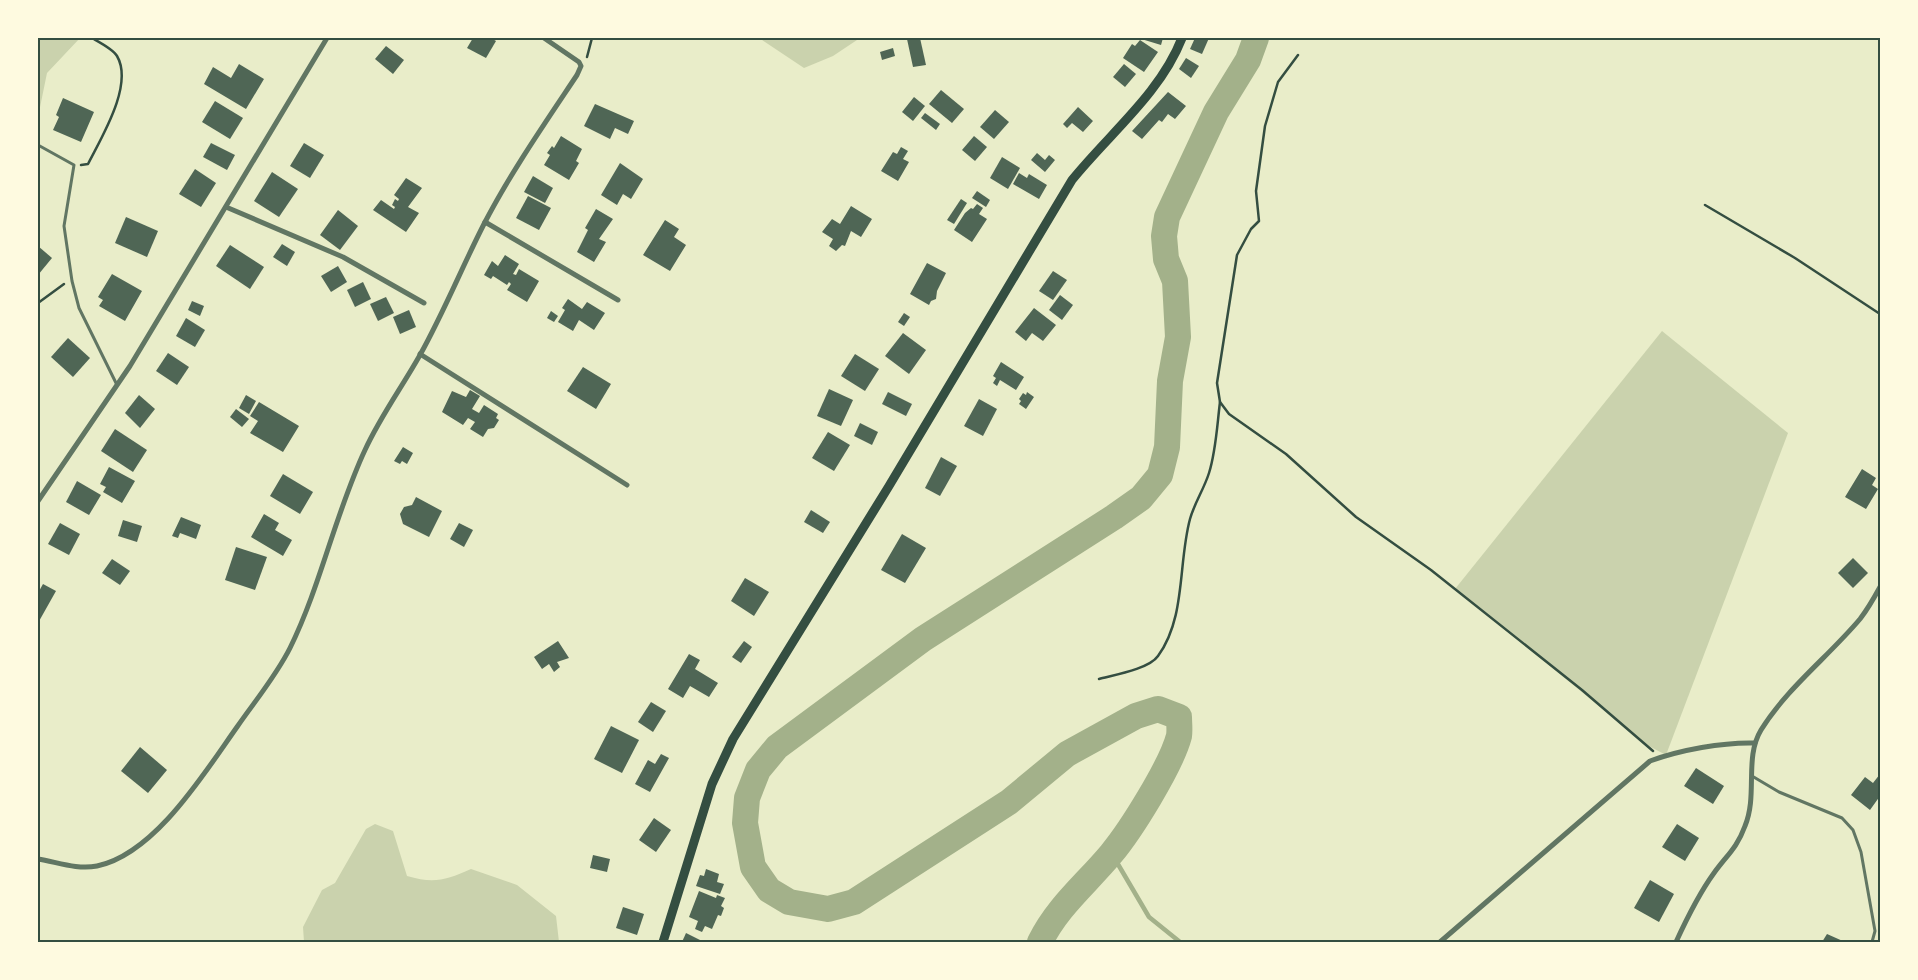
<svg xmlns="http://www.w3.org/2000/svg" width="1918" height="980" font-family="'Fira Sans',sans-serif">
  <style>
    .green { fill: #cad2ad }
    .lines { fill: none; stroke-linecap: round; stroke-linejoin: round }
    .stream { stroke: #a3b18a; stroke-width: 4.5 }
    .river { stroke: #a3b18a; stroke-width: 26 }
    .building { fill: #4f6655 }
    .path { stroke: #344e41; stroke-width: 2.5 }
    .service { stroke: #617663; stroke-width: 3 }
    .minor { stroke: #617663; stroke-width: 5 }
    .secondary { stroke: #344e41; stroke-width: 9 }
    .neatline { fill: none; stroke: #344e41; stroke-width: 2 }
  </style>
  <rect width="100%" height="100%" fill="#e9edc9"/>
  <g class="green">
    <polygon points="38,38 80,38 47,73 38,117"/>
    <polygon points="759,38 860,38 833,56 804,68"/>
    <polygon points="1662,331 1788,433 1666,755 1647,745 1455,589"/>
    <path d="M375 824 393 831 407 876C434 884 446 880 471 869L517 885 556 916 559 942H304L303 927 322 890 335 883 366 829Z"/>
  </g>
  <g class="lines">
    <polyline class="stream" points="1112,854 1149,917 1180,942"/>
    <path class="river" d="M1040 942C1058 906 1085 885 1111 854 1131 830 1171 766 1179 736 1180 730 1179 723 1179 717L1158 709 1136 716 1067 754 1009 802 854 902 828 909 789 902 769 890 753 867 745 823 747 798 758 770 777 747 923 639 1114 517 1141 498 1160 475 1167 447 1170 381 1178 337 1175 281 1166 259 1164 236 1167 217 1216 112 1248 60 1256 38"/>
  </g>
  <g class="building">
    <polygon points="473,38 491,38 496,41 486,58 467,48"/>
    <polygon points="914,38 920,38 926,65 913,67 907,39"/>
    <polygon points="1138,38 1163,38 1161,45"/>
    <polygon points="1195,38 1209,38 1202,54 1190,49"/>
    <polygon points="1140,40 1158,52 1144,72 1123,58 1132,44 1135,46"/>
    <polygon points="386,46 404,60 393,74 375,59"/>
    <polygon points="893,48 895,56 882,60 880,52"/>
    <polygon points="1186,58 1199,66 1191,78 1179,69"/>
    <polygon points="239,64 264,79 246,109 204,84 213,67 231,78"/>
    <polygon points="1124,64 1136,74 1125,87 1113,77"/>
    <polygon points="941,90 964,109 952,123 929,104"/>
    <polygon points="1168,92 1186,106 1175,119 1168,114 1162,122 1159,120 1142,139 1132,131"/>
    <polygon points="914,97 925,106 913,121 902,112"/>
    <polygon points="63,98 94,112 81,142 53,130 59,117 56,115"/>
    <polygon points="215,101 243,118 230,139 202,122"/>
    <polygon points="595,104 634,121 628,134 615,128 610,139 584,126"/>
    <polygon points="1078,107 1093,121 1083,132 1072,123 1067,128 1063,124"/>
    <polygon points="995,110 1009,122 994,139 980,127"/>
    <polygon points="925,113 940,124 936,130 921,118"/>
    <polygon points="561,136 582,149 576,161 579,163 569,180 544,165 550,155 547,153 552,146 554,148"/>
    <polygon points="974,136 987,147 975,161 962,150"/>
    <polygon points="211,143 235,155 227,170 203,157"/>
    <polygon points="304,143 324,155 310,178 290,166"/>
    <polygon points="901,147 908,151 903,159 909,162 898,181 881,171 893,152 897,154"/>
    <polygon points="1037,153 1045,160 1049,155 1055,160 1045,172 1031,160"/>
    <polygon points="1002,157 1020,168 1008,189 990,178"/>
    <polygon points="620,163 643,179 631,199 623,194 617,205 601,195"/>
    <polygon points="195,169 216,183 201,207 179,194"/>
    <polygon points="272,172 298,189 279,217 254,201"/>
    <polygon points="1019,173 1027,178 1029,174 1047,185 1039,199 1013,184"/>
    <polygon points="533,176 553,188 545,203 524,192"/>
    <polygon points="406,178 422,188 408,207 419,213 406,232 373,210 381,200 394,209 395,207 392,205 395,199 398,201 399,199 394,195"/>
    <polygon points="977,191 990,200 986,207 972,198"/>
    <polygon points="528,196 551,208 539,230 516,218"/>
    <polygon points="961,199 967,203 954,224 947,220"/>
    <polygon points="977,204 983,208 979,214 987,219 972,242 954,230 965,213 971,208 973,209"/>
    <polygon points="851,206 872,219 861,237 851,231 845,246 842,245 836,251 829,246 833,239 822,232 832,219 840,224"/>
    <polygon points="596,209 613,219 599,239 606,242 594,262 577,252 588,230 585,228"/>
    <polygon points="338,210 358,226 340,250 320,235"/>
    <polygon points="126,217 158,231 147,257 115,243"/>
    <polygon points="665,220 679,229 674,237 686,245 670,271 643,255"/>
    <polygon points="282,244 295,252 287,266 273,257"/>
    <polygon points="230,245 264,267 250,289 216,266"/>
    <polygon points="38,246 52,258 38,275"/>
    <polygon points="505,255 519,264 513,274 516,275 519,269 539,281 527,302 507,290 511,284 509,282 507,285 493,276 491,279 484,275 492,261 498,266"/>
    <polygon points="927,263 946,273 937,291 936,299 931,301 929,305 910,294"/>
    <polygon points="338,266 347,282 331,292 321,276"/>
    <polygon points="1053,271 1067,280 1053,300 1039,291"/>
    <polygon points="112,274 142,291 125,321 99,306 103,300 98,297"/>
    <polygon points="363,282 371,299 355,307 347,290"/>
    <polygon points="1060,295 1073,305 1062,320 1049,310"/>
    <polygon points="386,297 394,313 378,321 370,304"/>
    <polygon points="568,299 582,309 587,302 605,313 594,330 579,320 573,331 558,322 565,310 562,308"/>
    <polygon points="192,301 204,306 200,316 188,310"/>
    <polygon points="1034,308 1056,325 1043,341 1032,333 1026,341 1015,332"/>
    <polygon points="409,310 416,327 400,334 393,317"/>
    <polygon points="551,311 558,316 554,322 547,318"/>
    <polygon points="904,313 910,317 904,326 898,322"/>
    <polygon points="186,318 205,330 195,347 176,336"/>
    <polygon points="903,333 926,350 909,374 885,356"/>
    <polygon points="68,338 90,358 73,377 51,357"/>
    <polygon points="168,353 189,367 177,385 156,371"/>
    <polygon points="855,354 879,369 865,391 841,376"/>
    <polygon points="1001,362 1024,377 1016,390 1000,380 997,386 993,383 996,378 993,376"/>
    <polygon points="583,367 611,384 596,409 567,391"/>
    <polygon points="829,389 853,400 841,426 817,416"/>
    <polygon points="470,390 480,396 472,409 479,413 484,405 498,414 496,418 499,420 494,428 488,429 483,437 470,429 475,422 468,418 463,425 442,412 452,391 466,397"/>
    <polygon points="888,392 912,404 906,416 882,404"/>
    <polygon points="1027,392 1034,397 1026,409 1019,404 1021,401 1019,399 1023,393 1026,395"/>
    <polygon points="139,395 155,409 140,428 125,413"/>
    <polygon points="246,395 256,401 249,414 239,408"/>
    <polygon points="979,399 997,409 983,436 964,426"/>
    <polygon points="259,402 299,426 283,452 250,433 258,421 250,416"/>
    <polygon points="236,409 249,419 242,427 230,417"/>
    <polygon points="860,423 878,432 872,445 854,436"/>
    <polygon points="115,429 147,450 133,472 101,451"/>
    <polygon points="828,432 850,445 834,471 812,458"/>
    <polygon points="403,447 413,453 407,464 402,461 400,464 394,461"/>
    <polygon points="941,457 957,466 940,496 925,488"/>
    <polygon points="109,467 135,481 122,503 103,492 106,487 100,484"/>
    <polygon points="1862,469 1876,478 1872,485 1878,489 1866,509 1845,497"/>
    <polygon points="283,474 313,492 300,514 270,496"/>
    <polygon points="77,481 101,495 89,515 66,502"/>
    <polygon points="416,497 442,511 429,537 403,524 400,514 404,507 412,505"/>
    <polygon points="811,510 830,522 823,533 804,522"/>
    <polygon points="264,514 279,523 275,530 292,540 283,556 251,537"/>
    <polygon points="181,517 201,525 196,539 180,533 178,538 172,536"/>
    <polygon points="123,520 142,526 137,542 118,536"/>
    <polygon points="60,523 80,534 69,555 48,544"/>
    <polygon points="459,523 473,530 464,547 450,539"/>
    <polygon points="902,534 926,548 905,583 881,570"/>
    <polygon points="236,547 267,557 255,590 225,580"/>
    <polygon points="1853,558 1868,573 1853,588 1838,573"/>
    <polygon points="112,559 130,571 120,585 102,573"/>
    <polygon points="745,578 769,592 754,616 731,601"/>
    <polygon points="43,584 56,591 38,623 38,593"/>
    <polygon points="558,641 569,658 557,662 560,667 554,672 549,664 542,669 534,657"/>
    <polygon points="744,641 752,647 741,663 732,657"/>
    <polygon points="689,654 700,660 695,669 718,683 709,697 690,686 683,698 668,689"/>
    <polygon points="651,702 666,711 653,732 638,722"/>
    <polygon points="611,726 639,740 622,773 594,759"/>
    <polygon points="140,747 167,770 148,793 121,771"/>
    <polygon points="661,754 669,758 650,792 635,784 648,760 655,764"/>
    <polygon points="1696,768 1724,786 1713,804 1684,786"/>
    <polygon points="1880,774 1880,796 1870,810 1851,795 1865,777 1873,783"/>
    <polygon points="654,818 671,830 656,852 639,840"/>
    <polygon points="1677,824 1699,838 1685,861 1662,847"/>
    <polygon points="593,855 610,859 607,872 590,868"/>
    <polygon points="706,869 719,874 717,882 724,884 720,894 696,886 700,875 704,876"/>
    <polygon points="1650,880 1674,894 1659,922 1634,908"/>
    <polygon points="699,891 716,898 717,895 725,898 721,906 724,908 721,916 718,915 712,929 705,926 702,932 695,929 698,921 689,917"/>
    <polygon points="623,907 644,914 637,935 616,928"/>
    <polygon points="686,933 704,942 682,942"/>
    <polygon points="1827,934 1845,942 1822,942"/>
  </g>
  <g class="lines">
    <g class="path">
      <polyline points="1298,55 1278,82 1265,126 1256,191 1259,221 1251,229 1237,255 1217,383 1220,402 1229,414 1286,454 1356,517 1431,570 1582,690 1653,751"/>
      <polyline points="587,57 592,38"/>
      <path d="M81 165 88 164C101 138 134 85 117 56 113 49 99 42 92 38"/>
      <polyline points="1705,205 1795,258 1880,314"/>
      <polyline points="38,303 64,284"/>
      <path d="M1099 679C1114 675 1149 669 1158 656 1186 618 1178 563 1190 519 1194 504 1204 489 1209 473 1216 451 1217 426 1220 402"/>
    </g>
    <g class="service">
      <polyline points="38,145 74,165 64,226 72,281 79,308 117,385"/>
      <polyline points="1752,776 1779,792 1842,818 1853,830 1861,852 1875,931 1872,942"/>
    </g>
    <g class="minor">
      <polyline points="226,207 343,257 424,303"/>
      <polyline points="485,222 618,300"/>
      <polyline points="420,354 627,485"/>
      <polyline points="38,501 130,366 327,38"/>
      <path d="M38 859C57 862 77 870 97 866 155 854 205 772 237 727 255 701 276 676 290 648 321 585 335 514 365 450 380 417 402 387 420 355 444 312 462 267 484 224 511 172 545 123 577 75L581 66 579 62 544 38"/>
      <path d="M1440 942 1650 761C1680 750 1723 742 1755 743"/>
      <path d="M1676 942C1687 918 1698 895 1714 873 1727 855 1737 848 1745 826 1758 795 1744 758 1761 730 1787 688 1828 657 1860 619 1867 610 1874 598 1880 587"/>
    </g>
    <path class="secondary" d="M663 942 712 784 733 739 889 486 1072 180C1110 133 1160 94 1182 38"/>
  </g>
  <rect width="1918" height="980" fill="none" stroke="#fefae0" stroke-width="78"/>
  <rect x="39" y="39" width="1840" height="902" class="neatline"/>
</svg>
